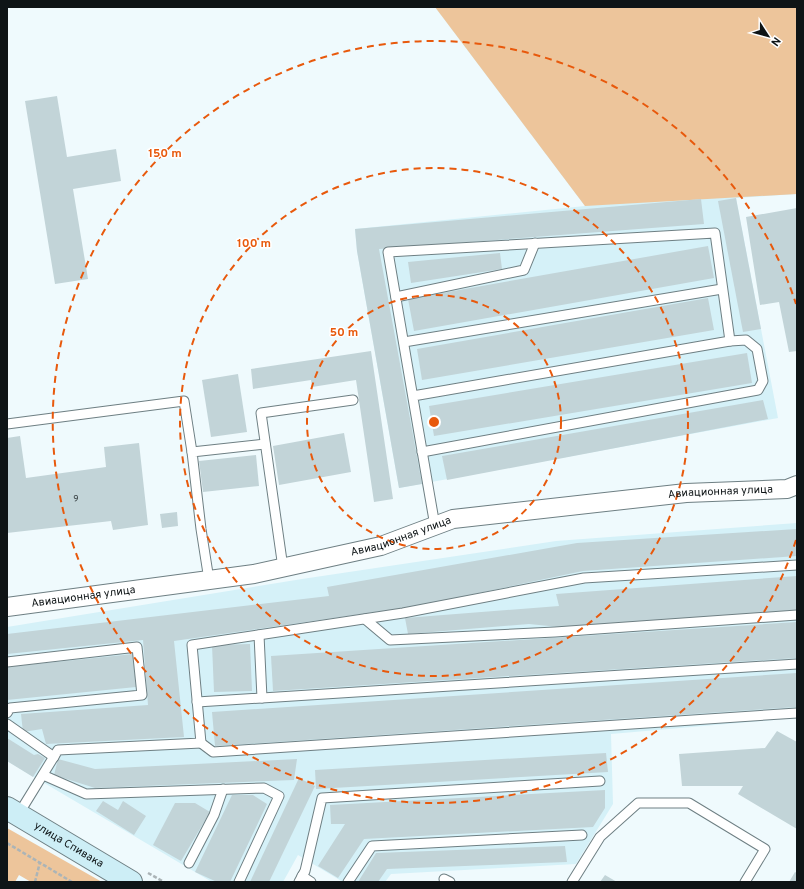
<svg xmlns="http://www.w3.org/2000/svg" width="804" height="889" font-family="Overpass,sans-serif">
  <style>
    .built { fill: #d5f1f8 }
    .green { fill: #edc59b }
    .building { fill: #c2d4d8 }
    .lines { fill: none; stroke-linecap: round; stroke-linejoin: round }
    .lane-casing { stroke: #6e7f83; stroke-width: 11 }
    .street-casing { stroke: #6e7f83; stroke-width: 20 }
    .secondary-casing { stroke: #6e7f83; stroke-width: 24 }
    .path { stroke: #abb4b7; stroke-width: 2.5; stroke-dasharray: 4 2; stroke-linecap: butt }
    .lane { stroke: #fff; stroke-width: 9 }
    .street { stroke: #fff; stroke-width: 18 }
    .secondary { stroke: #cdeef6; stroke-width: 22 }
    .ring { fill: none; stroke: #e8590c; stroke-width: 2; stroke-dasharray: 7 5 }
    .labels { text-anchor: middle; dominant-baseline: central; stroke-width: 3; stroke-linejoin: round; paint-order: stroke }
    .number-label { font-size: 9px; fill: #3b4446 }
    .street-label { font-size: 11px; fill: #0e1416; stroke: #fff }
    .centre { fill: #e8590c; stroke: #fff; stroke-width: 2 }
    .ring-label { font-size: 12px; text-anchor: middle; font-weight: bold; fill: #e8590c; stroke: #fff; stroke-width: 3; stroke-linejoin: round; paint-order: stroke }
  </style>
  <rect width="100%" height="100%" fill="#effafd"/>
  <g class="built">
    <polygon points="435,7 797,7 797,194 736,198 778,418 399,488 357,251 355,229 585,206"/>
    <polygon points="797,523 797,718 611,734 613,804 576,864 391,874 385,882 343,882 298,855 283,882 212,882 7,761 7,627 302,579 556,541"/>
  </g>
  <g class="green">
    <polygon points="435,7 797,7 797,194 585,206"/>
    <polygon points="7,828 102,882 31,882 19,875 15,882 7,882"/>
  </g>
  <g class="building">
    <polygon points="57,96 67,157 116,149 121,181 73,189 88,279 55,284 25,101"/>
    <polygon points="736,198 761,329 743,332 718,201"/>
    <polygon points="701,199 704,224 379,249 422,484 399,488 357,251 355,229"/>
    <polygon points="797,208 797,351 789,352 779,302 760,305 746,217"/>
    <polygon points="708,246 714,278 414,331 408,299"/>
    <polygon points="500,253 502,269 411,283 408,262"/>
    <polygon points="708,298 714,330 422,380 417,349"/>
    <polygon points="371,351 393,499 374,502 356,380 312,387 311,380 253,389 251,369"/>
    <polygon points="747,353 752,383 434,436 429,406"/>
    <polygon points="238,374 247,432 211,437 202,380"/>
    <polygon points="763,400 768,419 447,480 442,456"/>
    <polygon points="344,433 351,472 279,485 273,446"/>
    <polygon points="20,436 26,478 106,467 104,447 139,443 148,525 113,530 111,521 7,533 7,438"/>
    <polygon points="256,455 259,486 203,492 199,461"/>
    <polygon points="177,512 178,526 162,528 160,514"/>
    <polygon points="797,529 797,556 583,571 417,606 174,641 184,737 46,744 42,729 23,732 21,714 148,705 143,640 7,654 7,634 329,596 327,587 577,543"/>
    <polygon points="797,576 797,610 569,628 529,624 408,634 405,618 559,606 556,594"/>
    <polygon points="797,622 797,658 273,691 271,656"/>
    <polygon points="250,644 252,691 214,692 212,645"/>
    <polygon points="133,654 136,687 7,700 7,667"/>
    <polygon points="797,673 797,707 215,746 212,712"/>
    <polygon points="777,731 797,742 797,829 738,794 743,786 682,786 679,754 765,748"/>
    <polygon points="7,738 34,755 38,754 45,758 33,777 7,761"/>
    <polygon points="606,753 608,772 316,789 315,770"/>
    <polygon points="58,759 95,769 297,759 294,780 95,788 54,775"/>
    <polygon points="299,778 315,786 269,882 250,882"/>
    <polygon points="605,790 605,808 593,827 364,839 338,878 318,866 345,824 331,824 330,805"/>
    <polygon points="232,795 253,795 267,804 230,882 217,882 195,872"/>
    <polygon points="103,801 118,810 123,801 146,816 134,835 96,811"/>
    <polygon points="175,803 195,803 210,812 181,861 153,845"/>
    <polygon points="565,846 567,862 387,869 378,882 358,882 376,853"/>
    <polygon points="795,872 797,873 797,882 789,882"/>
    <polygon points="605,875 617,882 600,882"/>
  </g>
  <g class="lines">
    <defs>
      <g id="lane">
        <polyline points="396,297 524,270 535,243"/>
        <polyline points="404,342 722,289"/>
        <path d="M413 396 730 341 715 233 388 252C404 344 419 435 435 526"/>
        <polyline points="7,424 184,401 192,452"/>
        <polyline points="422,452 758,390 763,381 757,349 746,340 730,341"/>
        <polyline points="283,568 261,413 353,400"/>
        <polyline points="209,580 201,529 192,452 265,444"/>
        <polyline points="365,619 390,640 555,632 797,615"/>
        <polyline points="259,635 262,698"/>
        <polyline points="7,662 137,647 142,695 10,708 7,713"/>
        <polyline points="197,702 797,664"/>
        <polyline points="7,724 54,757"/>
        <polyline points="201,743 213,752 797,713"/>
        <polyline points="43,775 86,794 264,788 279,796 239,882"/>
        <polyline points="18,815 58,750 201,743 192,645 403,613 584,578 797,565"/>
        <polyline points="189,863 214,815 223,789"/>
        <polyline points="302,876 311,882"/>
        <polyline points="444,879 450,882"/>
        <polyline points="299,882 305,871 322,798 600,781"/>
        <polyline points="348,882 372,846 582,835"/>
        <polyline points="572,882 600,837 638,803 689,803 765,849 745,882"/>
      </g>
      <g id="street">
        <path id="s1" d="M7 607 254 574 381 546 453 519 686 493 787 489 797 485"/>
      </g>
      <g id="secondary">
        <path id="s2" d="M7 808 131 882"/>
      </g>
    </defs>
    <use href="#lane" class="lane-casing"/>
    <use href="#street" class="street-casing"/>
    <use href="#secondary" class="secondary-casing"/>
    <g class="path">
      <polyline points="7,843 72,882"/>
      <polyline points="148,873 164,882"/>
      <polyline points="35,882 40,862"/>
    </g>
    <use href="#lane" class="lane"/>
    <use href="#street" class="street"/>
    <use href="#secondary" class="secondary"/>
  </g>
  <g class="ring">
    <circle cx="434" cy="422" r="127"/>
    <circle cx="434" cy="422" r="254"/>
    <path d="M796 540A381 381 0 1 1 796 304"/>
  </g>
  <g class="labels">
    <g class="number-label">
      <text x="76" y="499">9</text>
    </g>
    <g class="street-label">
      <text stroke="none"><textPath href="#s1" startOffset="725">Авиационная улица</textPath></text>
      <text stroke="none"><textPath href="#s1" startOffset="401">Авиационная улица</textPath></text>
      <text stroke="none"><textPath href="#s1" startOffset="77">Авиационная улица</textPath></text>
      <text stroke="none"><textPath href="#s2" startOffset="72">улица Спивака</textPath></text>
    </g>
  </g>
  <circle cx="434" cy="422" r="6" class="centre"/>
  <g class="ring-label">
    <text x="165" y="157">150 m</text>
    <text x="254" y="247">100 m</text>
    <text x="344" y="336">50 m</text>
  </g>
  <rect width="804" height="889" fill="none" stroke="#0e1416" stroke-width="16"/>
  <g transform="translate(768 36) rotate(126)" stroke="#ffffff" stroke-width="3" paint-order="stroke">
  <path d="M0-3L7 15L0 10L-7 15Z" fill="#0e1416"/>
  <text y="-6" font-size="11" font-weight="bold" text-anchor="middle" fill="#0e1416">N</text>
  </g>
</svg>
